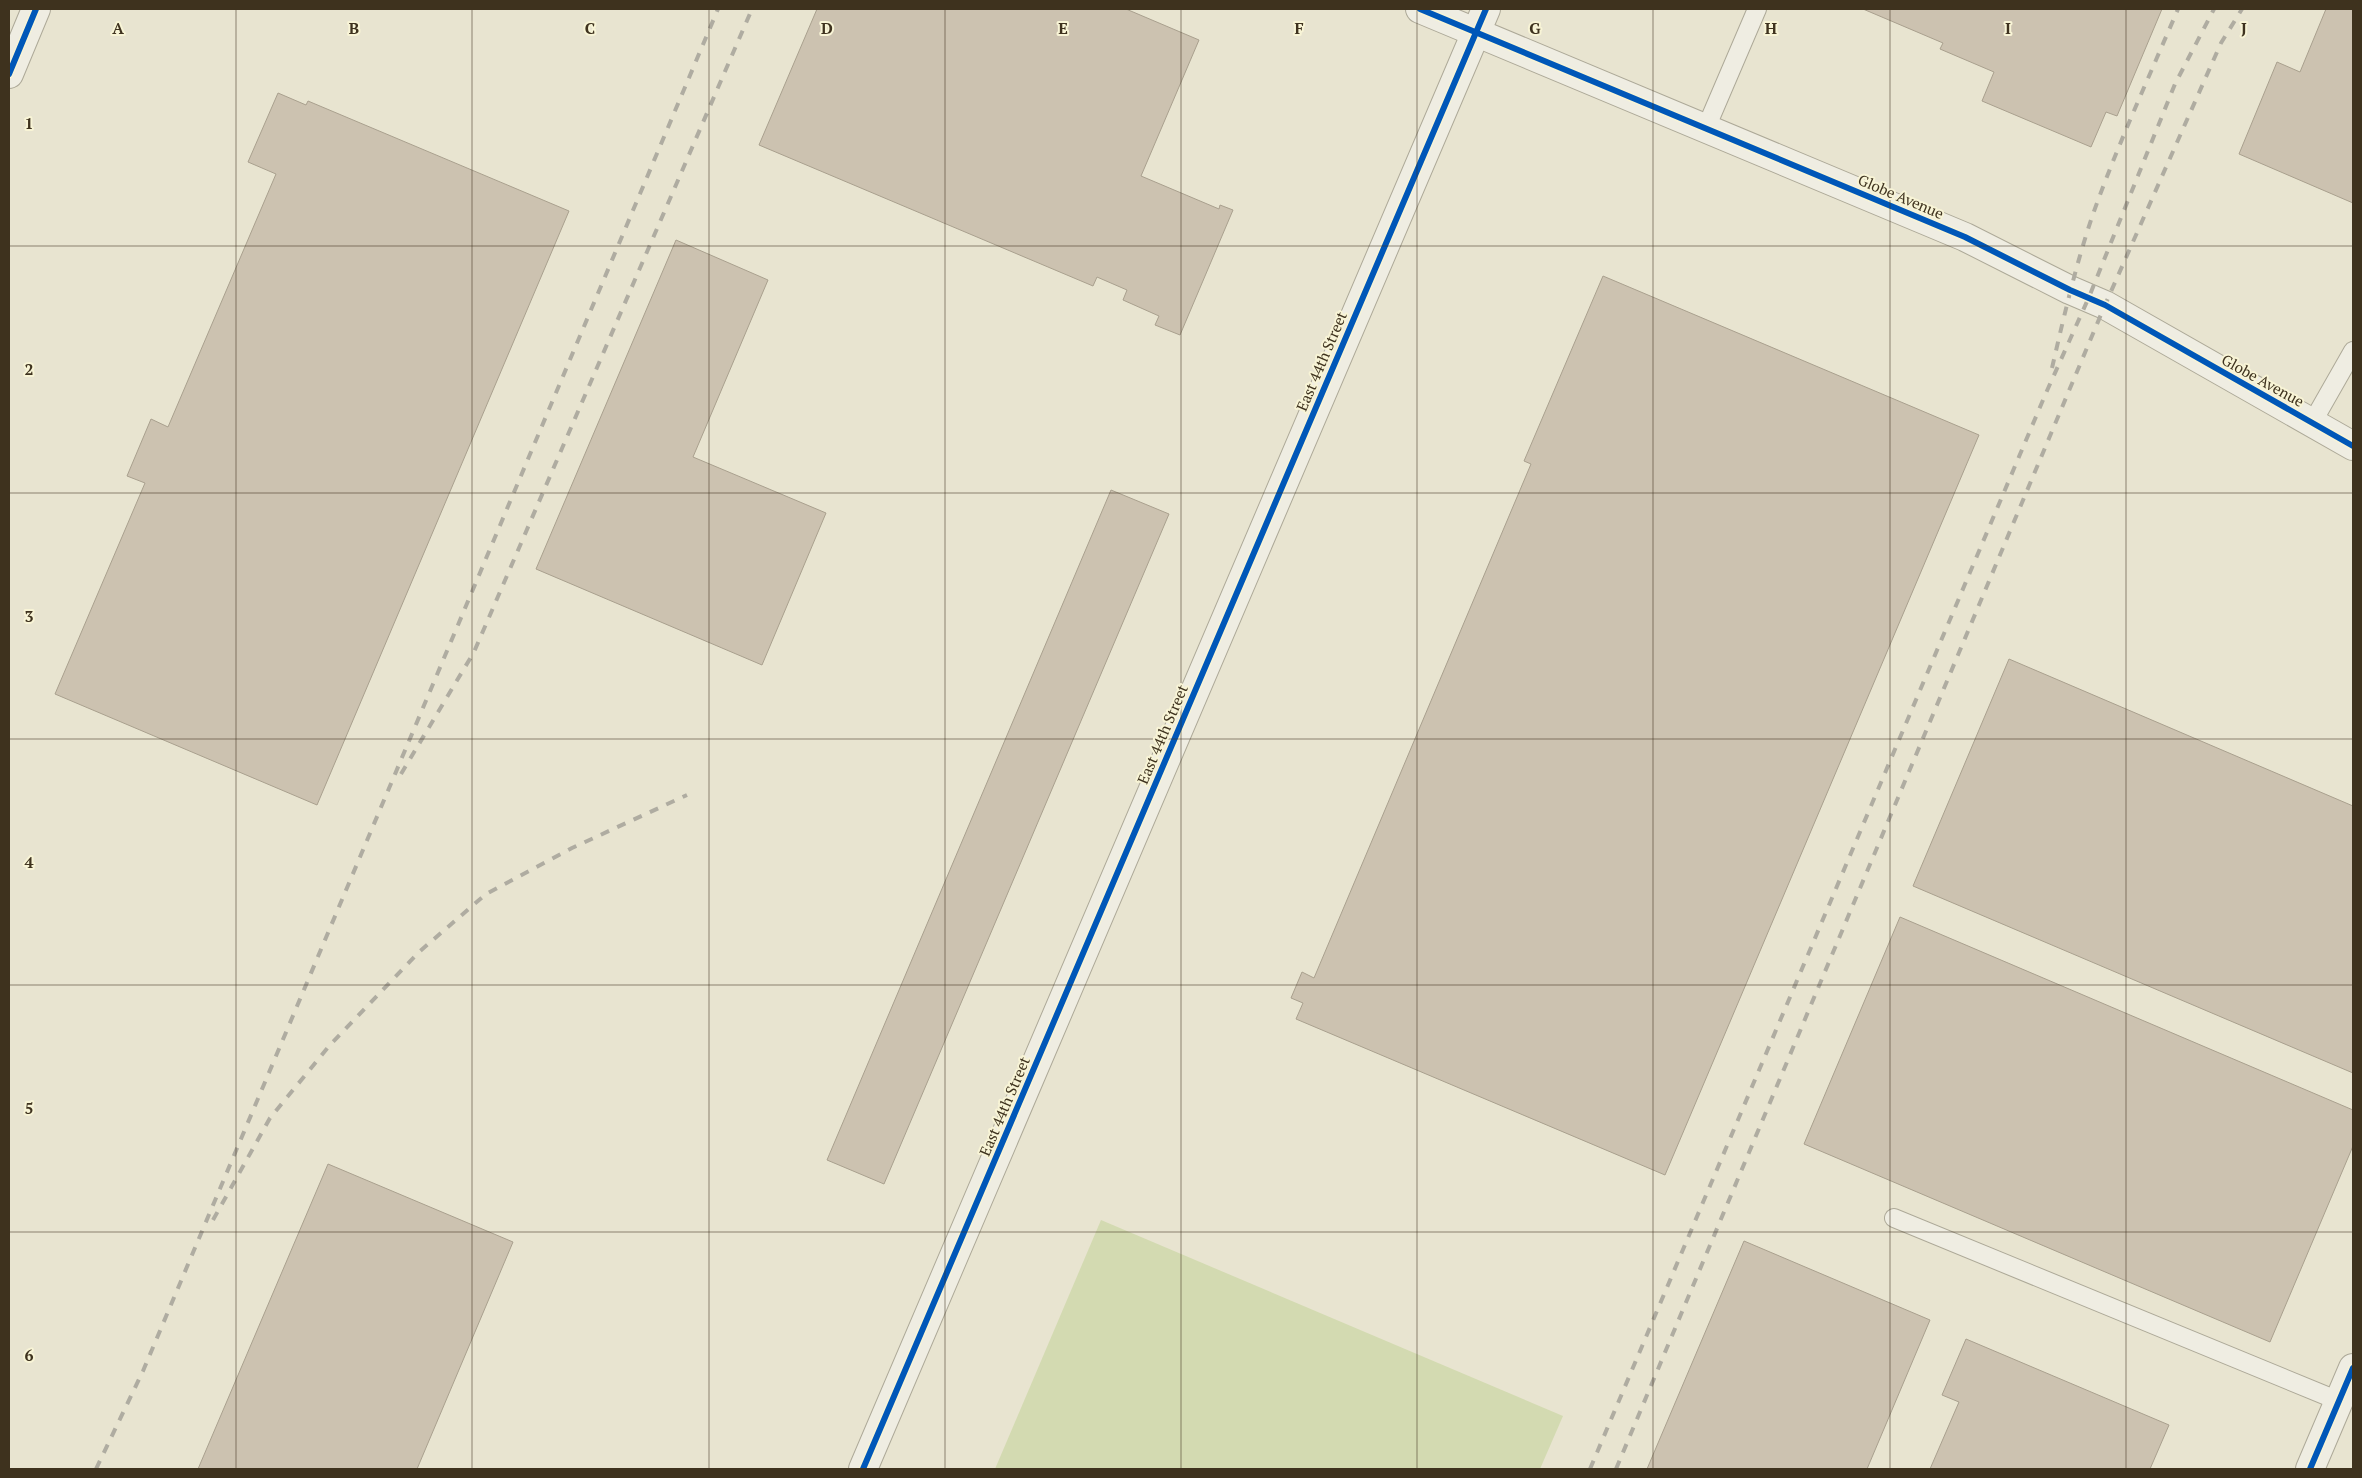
<svg xmlns="http://www.w3.org/2000/svg" width="2362" height="1478" font-family="'PT Serif',serif">
  <style>
    .green { fill: #d3dab1 }
    .building { fill: #ccc2b0; stroke: #a9a08e }
    .lines { fill: none; stroke-linecap: round; stroke-linejoin: round }
    .service-casing { stroke: #ada998; stroke-width: 20 }
    .minor-casing { stroke: #ada998; stroke-width: 30 }
    .service { stroke: #efede2; stroke-width: 18 }
    .minor { stroke: #efede2; stroke-width: 28 }
    .rail { stroke: #afaca1; stroke-width: 4; stroke-dasharray: 9 9; stroke-linecap: butt }
    .cycleway-casing { stroke: #f8f4d6; stroke-width: 9 }
    .cycleway { stroke: #0057b8; stroke-width: 6 }
    .grid { fill: none; stroke: #3e321e; stroke-width: 1; stroke-opacity: 0.55 }
    .labels { text-anchor: middle; dominant-baseline: central; stroke-width: 4; stroke-linejoin: round; paint-order: stroke }
    .street-label { font-size: 15px; fill: #3e321e; stroke: #f8f4d6 }
    .grid-label { font-size: 16px; text-anchor: middle; font-weight: bold; fill: #3e321e; stroke: #f8f4d6; stroke-width: 4; stroke-linejoin: round; paint-order: stroke }
  </style>
  <rect width="100%" height="100%" fill="#e8e4d0"/>
  <polygon class="green" points="1101,1220 1563,1416 1540,1469 995,1469"/>
  <g class="building">
    <polygon points="817,9 1126,9 1199,40 1141,176 1219,209 1220,205 1233,210 1180,335 1155,325 1159,316 1123,300 1127,290 1097,277 1093,286 759,145"/>
    <polygon points="1863,9 2162,9 2117,116 2106,112 2091,147 1982,101 1994,72 1940,49 1943,43"/>
    <polygon points="2326,9 2353,9 2353,203 2239,154 2277,62 2300,72"/>
    <polygon points="278,93 306,105 308,101 569,211 317,805 55,694 145,483 127,476 151,419 168,427 276,174 248,162"/>
    <polygon points="676,240 768,280 693,457 826,513 762,665 536,569"/>
    <polygon points="1603,276 1979,435 1665,1175 1296,1019 1303,1003 1291,998 1302,972 1314,978 1531,464 1524,461"/>
    <polygon points="1111,490 1169,514 884,1184 827,1160"/>
    <polygon points="2009,659 2353,806 2353,1073 1913,886"/>
    <polygon points="1900,917 2353,1110 2353,1146 2270,1342 1804,1144"/>
    <polygon points="328,1164 513,1242 417,1469 198,1469"/>
    <polygon points="1744,1241 1930,1320 1867,1469 1647,1469"/>
    <polygon points="1966,1339 2169,1425 2150,1469 1930,1469 1959,1402 1942,1395"/>
  </g>
  <g class="lines">
    <defs>
      <g id="service">
        <polyline points="1706,128 1757,9"/>
        <polyline points="2312,423 2353,351"/>
        <polyline points="1894,1218 2339,1401"/>
      </g>
      <g id="minor">
        <polyline points="1420,9 1965,237 2070,290 2105,305 2353,446"/>
        <polyline points="9,74 36,9"/>
        <polyline points="863,1469 1486,9"/>
        <polyline points="2310,1469 2353,1368"/>
      </g>
    </defs>
    <use href="#service" class="service-casing"/>
    <use href="#minor" class="minor-casing"/>
    <use href="#service" class="service"/>
    <use href="#minor" class="minor"/>
    <g class="rail">
      <path d="M2052 368C2064 316 2076 264 2093 214 2118 144 2149 77 2178 9"/>
      <polyline points="401,774 474,652 752,9"/>
      <polyline points="213,1220 270,1118 330,1045 419,952 486,894 572,848 687,795"/>
      <polyline points="96,1469 143,1371 718,9"/>
      <polyline points="1590,1469 2046,393 2089,297 2175,84 2214,9"/>
      <polyline points="1616,1469 2105,305 2221,43 2242,9"/>
    </g>
    <defs>
      <g id="cycleway">
        <polyline points="1420,9 1965,237 2070,290 2105,305 2353,446"/>
        <polyline points="9,74 36,9"/>
        <polyline points="863,1469 1486,9"/>
        <polyline points="2310,1469 2353,1368"/>
      </g>
    </defs>
    <use href="#cycleway" class="cycleway-casing"/>
    <use href="#cycleway" class="cycleway"/>
  </g>
  <path class="grid" d="M236 9V1469M472 9V1469M709 9V1469M945 9V1469M1181 9V1469M1417 9V1469M1653 9V1469M1890 9V1469M2126 9V1469M9 246H2353M9 493H2353M9 739H2353M9 985H2353M9 1232H2353"/>
  <g class="labels">
    <g class="street-label">
      <text transform="translate(1901 196) rotate(23)">Globe Avenue</text>
      <text transform="translate(1321 361) rotate(-67)">East 44th Street</text>
      <text transform="translate(2263 380) rotate(29)">Globe Avenue</text>
      <text transform="translate(1162 734) rotate(-67)">East 44th Street</text>
      <text transform="translate(1004 1106) rotate(-67)">East 44th Street</text>
    </g>
  </g>
  <g class="grid-label">
    <text x="118" y="34">A</text>
    <text x="354" y="34">B</text>
    <text x="590" y="34">C</text>
    <text x="827" y="34">D</text>
    <text x="1063" y="34">E</text>
    <text x="1299" y="34">F</text>
    <text x="1535" y="34">G</text>
    <text x="1771" y="34">H</text>
    <text x="2008" y="34">I</text>
    <text x="2244" y="34">J</text>
    <text x="29" y="129">1</text>
    <text x="29" y="375">2</text>
    <text x="29" y="622">3</text>
    <text x="29" y="868">4</text>
    <text x="29" y="1114">5</text>
    <text x="29" y="1361">6</text>
  </g>
  <rect width="2362" height="1478" fill="none" stroke="#3e321e" stroke-width="20"/>
</svg>
